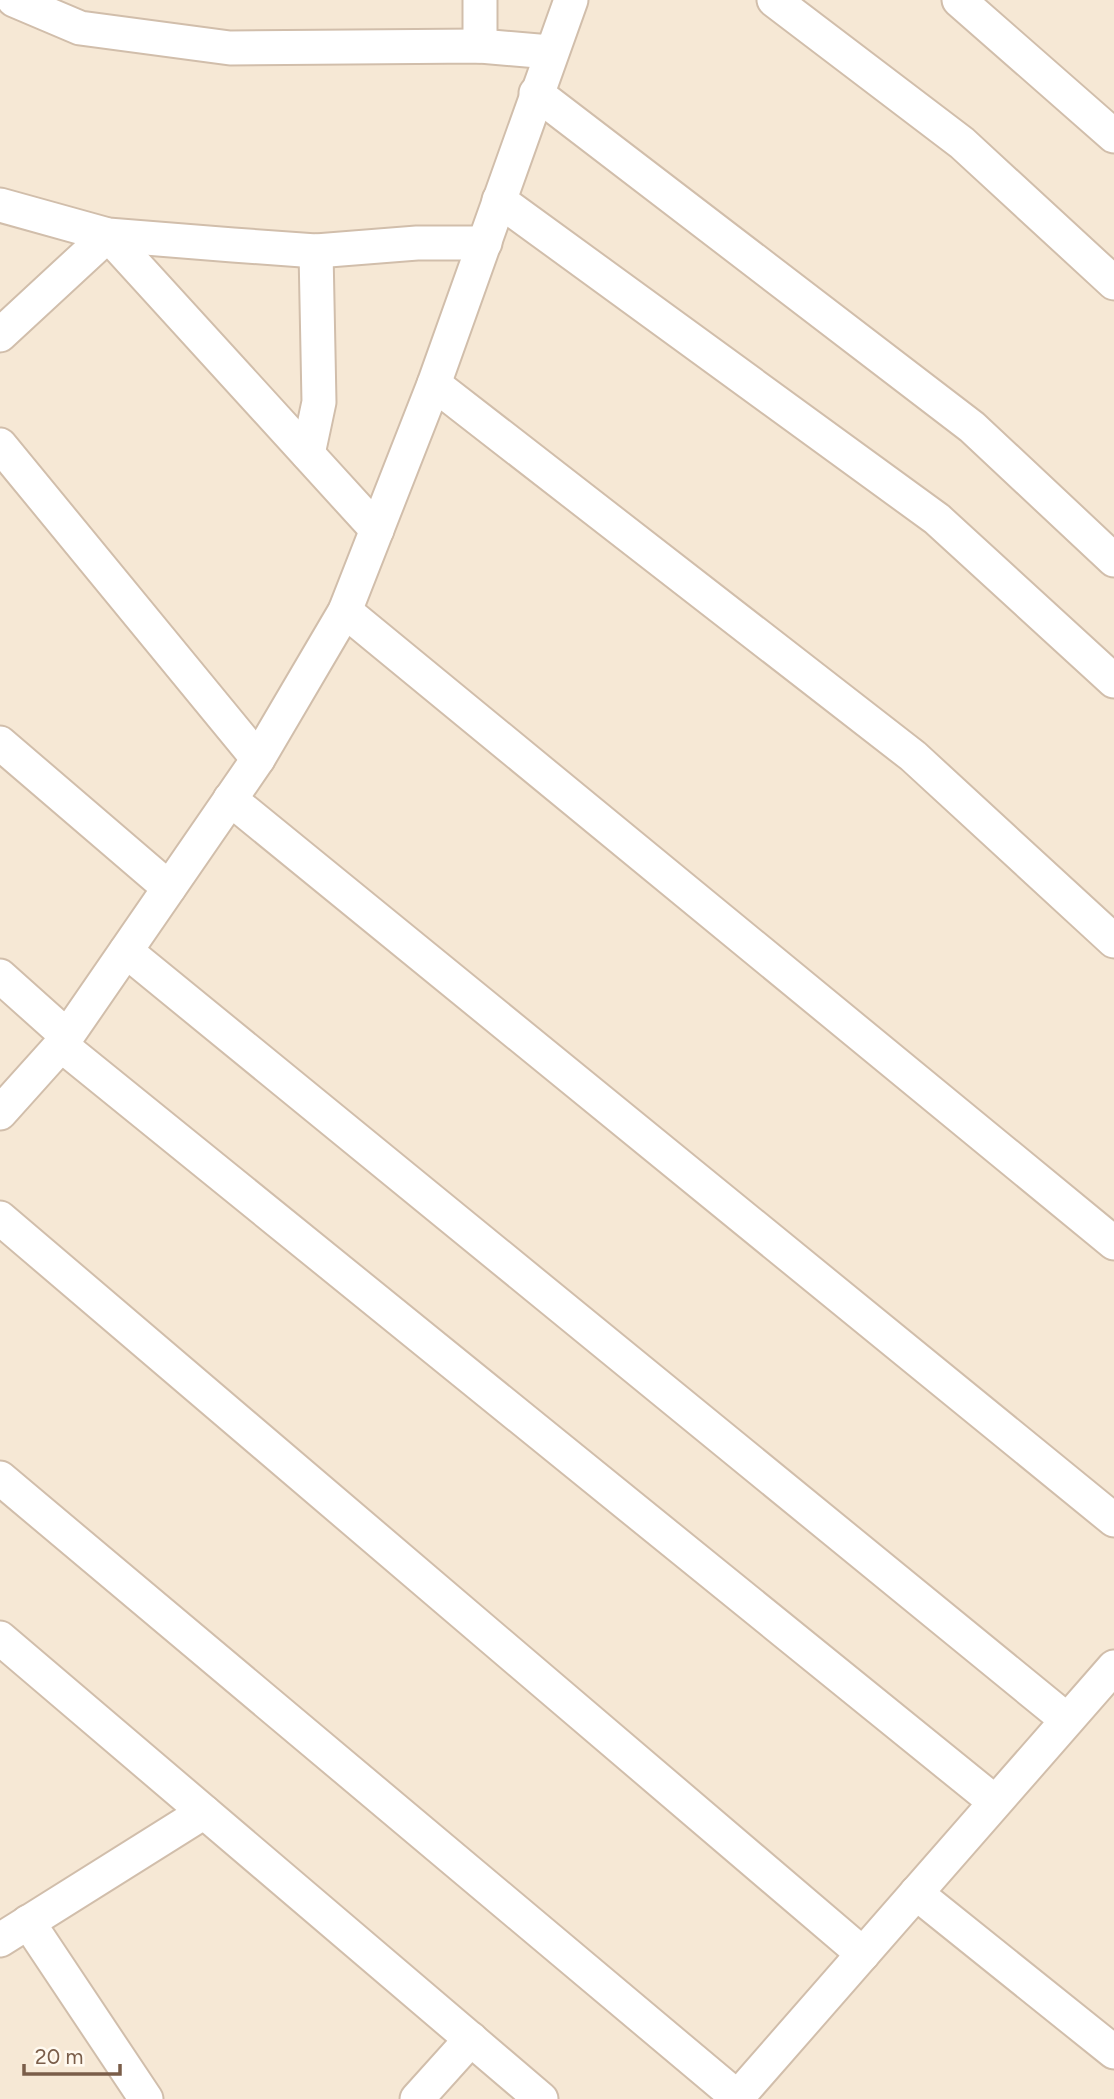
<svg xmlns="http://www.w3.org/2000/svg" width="1114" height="2099" font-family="Figtree,sans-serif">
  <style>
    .residential { fill: #f6e8d5 }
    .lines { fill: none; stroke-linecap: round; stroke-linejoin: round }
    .minor-casing { stroke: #d1beab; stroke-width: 37 }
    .minor { stroke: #fff; stroke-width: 33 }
  </style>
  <rect width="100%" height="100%" fill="#fef6e7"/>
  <rect class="residential" x="0" y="0" width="1114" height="2099"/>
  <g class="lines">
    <defs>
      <g id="minor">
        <polyline points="14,0 80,28 230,48 480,46 550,52"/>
        <polyline points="480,0 480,46"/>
        <polyline points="774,0 962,143 1114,283"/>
        <polyline points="959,0 1114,136"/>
        <polyline points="536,93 972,427 1114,560"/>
        <polyline points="499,200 937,519 1114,681"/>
        <polyline points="0,205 108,235 233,245 316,251 417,243 485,243"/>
        <polyline points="0,335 108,235 377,530"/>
        <polyline points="434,384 913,756 1114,941"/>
        <polyline points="0,445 258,759"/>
        <polyline points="308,454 319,402 316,251"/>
        <polyline points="345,611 1114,1243"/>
        <polyline points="0,743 169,888"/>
        <polyline points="230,799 1114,1520"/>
        <polyline points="126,951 1067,1720"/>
        <polyline points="0,976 67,1036"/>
        <polyline points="61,1045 995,1802"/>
        <polyline points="0,1113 61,1045 258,759 345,611 434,384 571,0"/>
        <polyline points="0,1218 863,1954"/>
        <polyline points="0,1478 737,2097"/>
        <polyline points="0,1638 541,2099"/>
        <polyline points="916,1893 1114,2052"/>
        <polyline points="28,1922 146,2099"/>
        <polyline points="0,1940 204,1812"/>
        <polyline points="417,2099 471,2039"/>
        <polyline points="736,2099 1114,1667"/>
      </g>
    </defs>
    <use href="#minor" class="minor-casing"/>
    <use href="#minor" class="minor"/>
  </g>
  <path d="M24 2064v10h96v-10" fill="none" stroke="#7a5d49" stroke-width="3.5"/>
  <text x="35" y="2064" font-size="21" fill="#7a5d49" stroke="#fff9ef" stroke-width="5" paint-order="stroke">20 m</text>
</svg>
